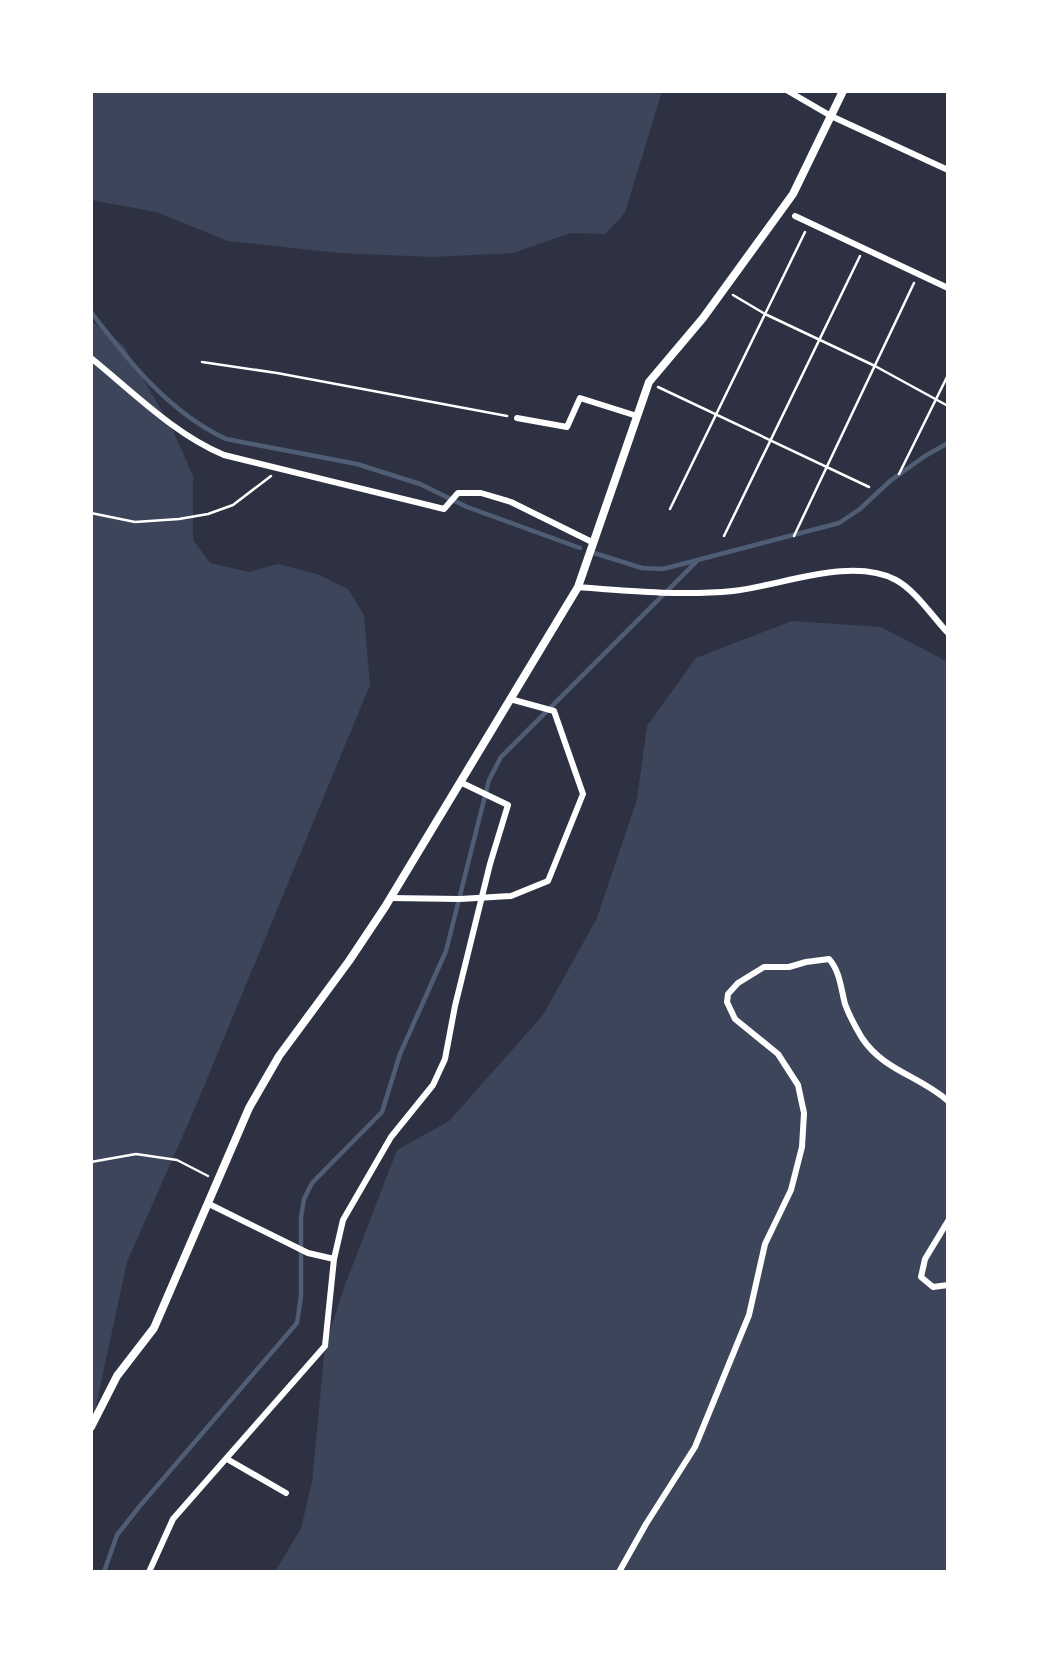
<svg xmlns="http://www.w3.org/2000/svg" width="1039" height="1663" font-family="'Fira Sans Condensed',sans-serif">
  <style>
    .green { fill: #3c4559 }
    .lines { fill: none; stroke-linecap: round; stroke-linejoin: round }
    .stream { stroke: #4f5d75; stroke-width: 4.5 }
    .path { stroke: #fff; stroke-width: 2.5 }
    .minor { stroke: #fff; stroke-width: 6 }
    .secondary { stroke: #fff; stroke-width: 8 }
  </style>
  <rect width="100%" height="100%" fill="#2d3142"/>
  <g class="green">
    <polygon points="91,91 662,91 625,213 605,234 571,233 513,253 433,257 339,253 228,241 156,212 91,200"/>
    <polygon points="91,320 123,345 172,428 193,476 193,540 210,563 249,572 278,564 317,574 348,589 364,615 370,685 195,1108 127,1262 91,1430"/>
    <polygon points="792,621 881,627 948,662 948,1572 275,1572 301,1528 312,1482 325,1346 345,1285 397,1150 449,1121 543,1015 597,918 637,799 647,726 696,658"/>
  </g>
  <g class="lines">
    <g class="stream">
      <path d="M91 312C128 361 170 413 226 439L357 464 420 484 467 507 580 548"/>
      <polyline points="594,553 642,568 663,569 839,523 860,509 890,481 925,456 948,443"/>
      <polyline points="104,1572 117,1535 139,1507 297,1323 301,1296 301,1217 304,1199 312,1183 382,1112 400,1054 446,951 489,780 501,757 696,562"/>
    </g>
    <g class="path">
      <polyline points="733,295 765,314 875,366 948,406"/>
      <polyline points="202,362 277,373 507,416"/>
      <polyline points="658,387 869,487"/>
      <polyline points="899,474 948,375"/>
      <polyline points="670,509 805,232"/>
      <polyline points="91,513 135,522 179,519 208,514 233,505 271,476"/>
      <polyline points="724,536 860,256"/>
      <polyline points="794,536 914,283"/>
      <polyline points="91,1162 136,1154 177,1160 208,1176"/>
    </g>
    <g class="minor">
      <polyline points="788,91 831,116 948,170"/>
      <polyline points="795,216 948,288"/>
      <path d="M91 358C133 392 174 434 224 455L444 509 458 493H481L511 502 594 543"/>
      <polyline points="517,418 567,427 580,398 637,416"/>
      <path d="M578 587C629 591 681 596 733 591 780 586 851 556 896 580 916 591 932 616 948 633"/>
      <polyline points="390,898 460,899 511,896 548,881 583,794 554,711 510,699"/>
      <polyline points="948,1221 925,1259 921,1277 933,1287 948,1285"/>
      <polyline points="334,1259 343,1220 391,1137 433,1085 445,1059 455,1006 490,864 508,805 460,782"/>
      <polyline points="227,1459 286,1493"/>
      <polyline points="149,1572 173,1519 325,1346 334,1259 308,1253 209,1204"/>
      <path d="M619 1572 646 1524 695 1447 749 1315 765 1244 791 1190 802 1147 804 1113 798 1085 778 1054 735 1019 727 1002 728 994 738 983 764 967H789L806 962 829 959C840 971 841 989 845 1004 849 1015 856 1028 862 1038 884 1071 920 1076 948 1101"/>
    </g>
    <polyline class="secondary" points="91,1427 117,1376 154,1328 249,1108 279,1056 349,961 385,907 578,587 649,382 703,318 793,194 843,91"/>
  </g>
  <rect width="1039" height="1663" fill="none" stroke="#ffffff" stroke-width="186"/>
</svg>
